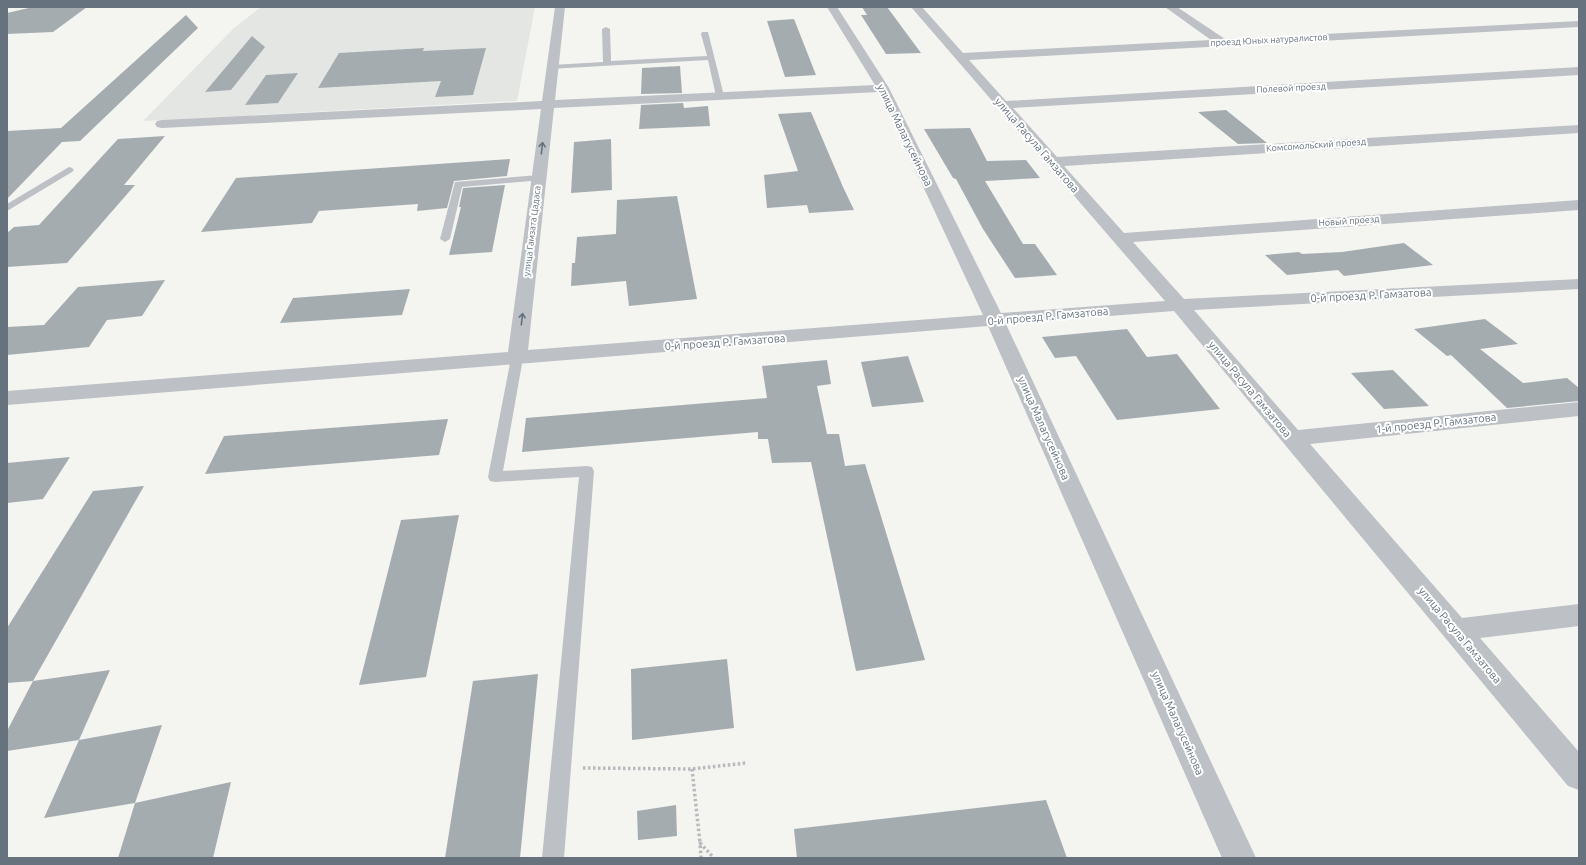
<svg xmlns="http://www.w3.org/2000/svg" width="1586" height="865" font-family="Ubuntu,sans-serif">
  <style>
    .built { fill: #e4e6e4 }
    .building { fill: #a5acb0 }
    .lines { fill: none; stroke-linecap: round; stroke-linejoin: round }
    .path { stroke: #b7b9bc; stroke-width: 3.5; stroke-dasharray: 2.5 2.5; stroke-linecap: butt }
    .lane { fill: #bdc0c4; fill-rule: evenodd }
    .street { fill: #bdc0c4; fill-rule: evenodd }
    .oneway { stroke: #66727e }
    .labels { text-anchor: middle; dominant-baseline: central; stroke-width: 4; stroke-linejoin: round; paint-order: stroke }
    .far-street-label { font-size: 9px; fill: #66727e; stroke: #fff }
    .street-label { font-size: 11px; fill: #66727e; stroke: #fff }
  </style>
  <rect width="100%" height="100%" fill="#f4f4f1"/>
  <polygon class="built" points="261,7 535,7 517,101 143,121 234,28"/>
  <g class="building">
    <polygon points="33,7 87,7 53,32 7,34 7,13"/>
    <polygon points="862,7 887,7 921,53 886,54 861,15 867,15"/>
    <polygon points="186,15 198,28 80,141 62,142 7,199 7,131 61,128"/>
    <polygon points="794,19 816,75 785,77 767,21"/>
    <polygon points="252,36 265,47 231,90 205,92"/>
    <polygon points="424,48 423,51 486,48 473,95 435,97 441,81 318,88 339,53"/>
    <polygon points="680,66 682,93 641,94 642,68"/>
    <polygon points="298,73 278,103 245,105 266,75"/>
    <polygon points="683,103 684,108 708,106 710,126 639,129 641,105"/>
    <polygon points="1226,110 1267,143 1238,144 1198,112"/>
    <polygon points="811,112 843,187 854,210 809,213 807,205 767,208 764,175 798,171 778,114"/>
    <polygon points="970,128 987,161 1026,160 1040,178 985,181 1023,244 1035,244 1057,275 1015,278 983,229 956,179 953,178 924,129"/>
    <polygon points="165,136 124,185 135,185 67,263 7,267 7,233 14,227 39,225 118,139"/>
    <polygon points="611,139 612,190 571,193 574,142"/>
    <polygon points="510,159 507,176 454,181 447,208 417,211 418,204 319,211 312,223 201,232 236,178"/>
    <polygon points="505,185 492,252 449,255 461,207 459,207 463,188"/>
    <polygon points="677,196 697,299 629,306 626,281 571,286 572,263 575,263 577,237 616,234 617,200"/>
    <polygon points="1404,243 1433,265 1344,276 1338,270 1287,275 1265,255 1299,252 1302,254 1342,252"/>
    <polygon points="165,280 142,316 107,320 89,347 7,355 7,327 44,325 78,287"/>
    <polygon points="410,289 402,315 280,323 293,298"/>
    <polygon points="1485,319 1518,344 1480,349 1523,383 1567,378 1579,388 1579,401 1507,408 1451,355 1447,356 1414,329"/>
    <polygon points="1127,329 1147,357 1177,354 1220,409 1117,420 1076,356 1055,358 1042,337"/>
    <polygon points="908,356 924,402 872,407 861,362"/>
    <polygon points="827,360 831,384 817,386 827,434 839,434 845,466 865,464 925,660 856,671 811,462 772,463 768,439 758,439 758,432 522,452 526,418 767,398 762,366"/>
    <polygon points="1393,370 1429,406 1384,409 1351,373"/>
    <polygon points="448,419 439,455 205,474 224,436"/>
    <polygon points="70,457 43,499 7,503 7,463"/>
    <polygon points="144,486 33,681 7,683 7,628 93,491"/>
    <polygon points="459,515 426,677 359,685 401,520"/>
    <polygon points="727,659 734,728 632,740 631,669"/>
    <polygon points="110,670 79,740 7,751 7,731 33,681"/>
    <polygon points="538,674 520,858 445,858 473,681"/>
    <polygon points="162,725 135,803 44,818 79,740"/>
    <polygon points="231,782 213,858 118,858 135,803"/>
    <polygon points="1046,800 1067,858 797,858 794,829"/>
    <polygon points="676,805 677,836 638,840 637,811"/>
  </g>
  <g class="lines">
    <g class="path">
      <polyline points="583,768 692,769 746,763"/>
      <polyline points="692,769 700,843"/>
      <polyline points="701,858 700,843 714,858"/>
    </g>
    <g class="lane">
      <polygon points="606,27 610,29 611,61 707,56 701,34 702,32 708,32 724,96 720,98 716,96 708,60 549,69 549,65 552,65 603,62 602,29"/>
      <polygon points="69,167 72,168 74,170 72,172 7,211 7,204"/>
      <polygon points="539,175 542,176 544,178 542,180 462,187 450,239 445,242 440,239 455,182"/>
      <polygon points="517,354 521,355 523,358 503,471 587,466 592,467 594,471 564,858 542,858 579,477 495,482 490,481 488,477 511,358 513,355"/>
    </g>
    <path class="street" d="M555 7H565L555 100 875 85 827 7H837L889 88 1001 313 1165 301 911 7H922L963 53 1211 40 1165 7H1177L1225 39 1579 21V27L969 60 1006 101 1579 67V75L1013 108 1057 157 1579 125V133L1064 166 1124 233 1579 200V210L1133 242 1184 299 1579 279V289L1194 310 1298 430 1579 402V416L1310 444 1462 618 1579 604V626L1480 638 1579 752V790L1568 786 1174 311 1006 324 1256 858H1222L988 326 7 405V391L508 352 541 109 162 128 157 127 155 124 157 121 162 120 542 101ZM879 92 983 315 528 350 554 108Z"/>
  </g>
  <defs><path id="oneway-shaft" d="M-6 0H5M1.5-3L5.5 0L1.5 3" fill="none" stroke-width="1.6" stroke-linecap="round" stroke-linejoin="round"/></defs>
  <g class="oneway">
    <use href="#oneway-shaft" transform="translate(542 148) rotate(-83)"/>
    <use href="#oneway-shaft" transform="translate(522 319) rotate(-83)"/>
  </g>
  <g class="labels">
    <g class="far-street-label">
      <text transform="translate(1269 40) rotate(-3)">проезд Юных натуралистов</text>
      <text transform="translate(1291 88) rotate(-3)">Полевой проезд</text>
      <text transform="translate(1316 145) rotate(-4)">Комсомольский проезд</text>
      <text transform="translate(1349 221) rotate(-4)">Новый проезд</text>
      <text transform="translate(532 231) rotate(-83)">улица Гамзата Цадаса</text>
    </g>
    <g class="street-label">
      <text transform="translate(905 135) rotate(64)">улица Малагусейнова</text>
      <text transform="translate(1037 145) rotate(49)">улица Расула Гамзатова</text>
      <text transform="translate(1371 295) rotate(-3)">0-й проезд Р. Гамзатова</text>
      <text transform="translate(1048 316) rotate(-5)">0-й проезд Р. Гамзатова</text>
      <text transform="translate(725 342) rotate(-4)">0-й проезд Р. Гамзатова</text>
      <text transform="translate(1250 389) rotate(50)">улица Расула Гамзатова</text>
      <text transform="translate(1436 423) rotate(-6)">1-й проезд Р. Гамзатова</text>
      <text transform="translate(1044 428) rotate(66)">улица Малагусейнова</text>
      <text transform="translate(1460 635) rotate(50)">улица Расула Гамзатова</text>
      <text transform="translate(1178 723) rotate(66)">улица Малагусейнова</text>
    </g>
  </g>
  <rect width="1586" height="865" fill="none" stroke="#66727e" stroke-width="16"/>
</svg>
